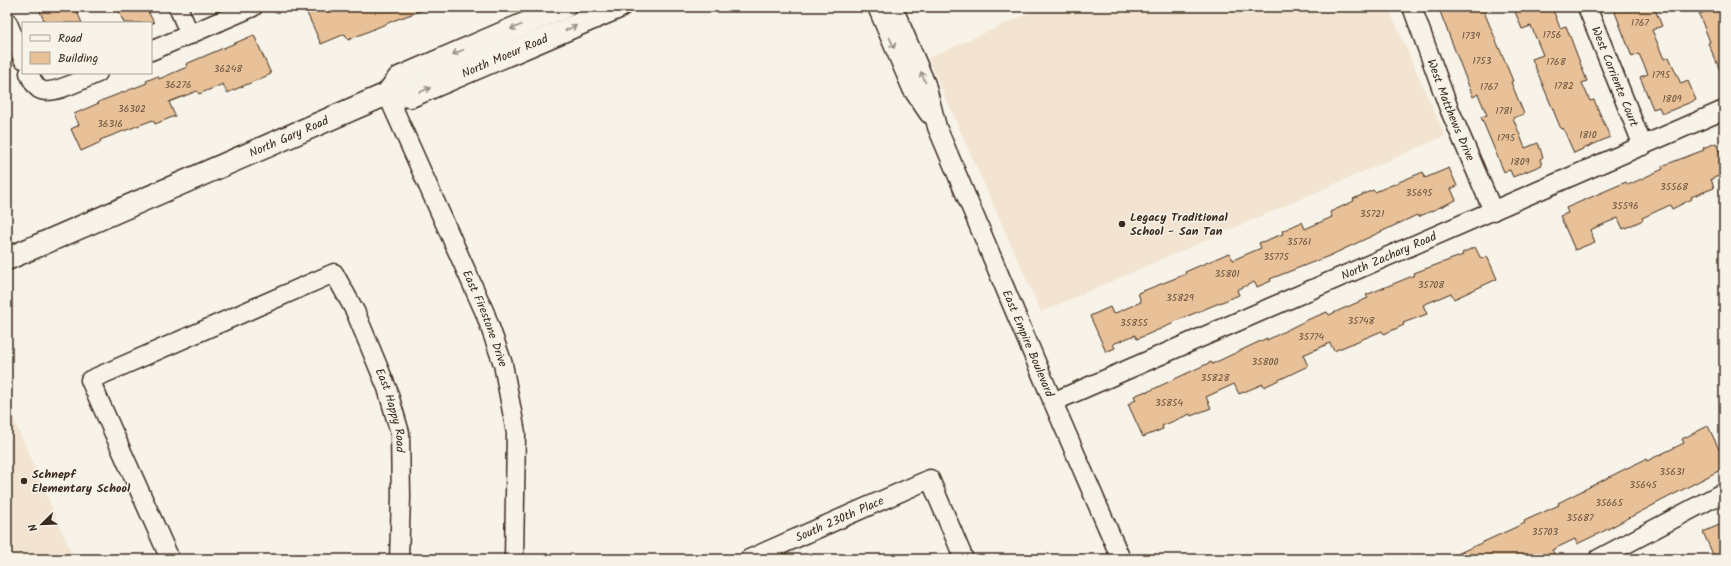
<svg xmlns="http://www.w3.org/2000/svg" width="1731" height="566" font-family="Kalam,sans-serif">
  <style>
    .built { fill: #f2e4d0 }
    .building { fill: #e8c198; stroke: #3b2a1e }
    .lines { fill: none; stroke-linecap: round; stroke-linejoin: round }
    .minor-casing { stroke: #3b2a1e; stroke-width: 21 }
    .major-casing { stroke: #3b2a1e; stroke-width: 25 }
    .minor { stroke: #f7f3e8; stroke-width: 18 }
    .major { stroke: #f7f3e8; stroke-width: 22 }
    .oneway { stroke: #998e83 }
    .poi-dot { fill: #3b2a1e; stroke: #f7f3e8; stroke-width: 1.5 }
    .labels { text-anchor: middle; dominant-baseline: central; stroke-width: 3; stroke-linejoin: round; paint-order: stroke }
    .number-label { font-size: 10px; fill: #66503c }
    .street-label { font-size: 12px; fill: #3b2a1e; stroke: #f7f3e8 }
    .poi-label { font-size: 12px; font-weight: bold; fill: #3b2a1e; stroke: #f7f3e8; text-anchor: start }
  </style>
  <rect width="100%" height="100%" fill="#f7f3e8"/>
  <filter id="ink" filterUnits="userSpaceOnUse"><feTurbulence type="fractalNoise" baseFrequency=".025" numOctaves="2"/><feDisplacementMap in="SourceGraphic" scale="8" xChannelSelector="R" yChannelSelector="G"/><feConvolveMatrix kernelMatrix="1 2 1 2 8 2 1 2 1" color-interpolation-filters="sRGB"/></filter>
  <g filter="url(#ink)">
    <g class="built">
      <polygon points="1043,7 1388,7 1445,136 1041,312 928,58"/>
      <polygon points="7,403 74,559 7,559"/>
    </g>
    <g class="building">
      <polygon points="38,7 75,7 82,23 45,23"/>
      <polygon points="117,7 146,7 154,23 124,23"/>
      <polygon points="322,7 429,7 429,8 395,20 348,40 345,34 321,44 307,13"/>
      <polygon points="1445,7 1482,7 1513,81 1511,82 1524,114 1513,118 1525,148 1538,143 1543,157 1540,159 1542,165 1513,177 1510,170 1504,172 1481,117 1487,115 1478,94 1473,97 1439,9"/>
      <polygon points="1519,7 1552,7 1560,28 1566,26 1587,81 1582,83 1590,101 1594,100 1610,137 1574,153 1563,128 1561,129 1532,59 1543,55 1531,26 1522,29 1514,9"/>
      <polygon points="1613,7 1654,7 1662,26 1652,30 1664,59 1669,57 1681,84 1688,81 1696,100 1662,114 1659,107 1653,109 1640,77 1648,74 1639,54 1632,57"/>
      <polygon points="1702,7 1724,7 1724,79 1708,43 1710,42 1699,14 1704,12"/>
      <polygon points="254,35 271,74 227,93 223,84 199,94 197,91 169,102 175,116 155,124 153,120 100,140 101,142 81,151 71,129 79,125 74,114 99,103 98,102 147,83 146,81 158,76 159,79 187,67 186,64"/>
      <polygon points="1716,143 1719,151 1724,149 1724,174 1711,179 1714,188 1691,197 1692,199 1672,209 1670,205 1642,218 1643,220 1623,229 1618,218 1590,230 1595,242 1575,250 1560,216 1568,213 1566,208 1626,182 1628,185 1663,169 1662,166 1704,150 1703,148"/>
      <polygon points="1449,168 1457,186 1451,189 1456,200 1418,217 1417,215 1329,256 1270,279 1271,281 1257,287 1254,282 1237,290 1239,295 1173,322 1174,323 1137,339 1135,335 1113,344 1115,348 1106,352 1090,316 1110,307 1113,314 1141,302 1138,293 1186,274 1185,272 1229,253 1233,260 1261,248 1259,243 1283,234 1282,231 1302,222 1305,229 1332,217 1330,212 1354,201 1353,199 1373,190 1375,192 1423,172 1425,178"/>
      <polygon points="1475,247 1481,259 1487,256 1497,279 1454,299 1451,293 1423,305 1427,314 1403,323 1404,325 1384,334 1382,331 1334,351 1330,343 1303,355 1308,366 1264,387 1263,384 1239,394 1234,384 1206,397 1211,408 1191,416 1190,414 1162,426 1163,429 1143,437 1128,404 1136,400 1134,396 1146,391 1147,392 1211,362 1212,364 1267,338 1267,340 1307,320 1327,312 1329,315 1340,310 1368,298 1366,295 1415,275 1414,273 1463,255 1462,253"/>
      <polygon points="1708,426 1724,460 1724,468 1602,532 1577,544 1575,539 1552,550 1555,555 1547,559 1446,559 1525,523 1524,521 1559,505 1558,503 1621,471 1646,459 1647,461 1684,443 1682,439"/>
      <polygon points="1724,523 1724,559 1715,559 1703,532"/>
    </g>
    <g class="lines">
      <defs>
        <g id="minor">
          <polyline points="178,7 190,35"/>
          <polyline points="877,7 912,89 929,114"/>
          <path id="s1" d="M893 7 926 84 937 127 1053 402 1121 559"/>
          <path id="s2" d="M1412 7 1448 106 1493 211"/>
          <path id="s3" d="M1587 7 1643 146"/>
          <polyline points="7,21 23,59"/>
          <polyline points="151,51 253,7"/>
          <path d="M29 73C31 78 34 85 39 89 51 97 85 78 98 73"/>
          <path id="s4" d="M387 94 485 313 503 364 516 433 514 559"/>
          <path id="s5" d="M1053 402 1724 110"/>
          <path id="s6" d="M170 559 90 380 334 273 355 311 387 388 400 433 401 497 399 559"/>
          <path id="s7" d="M749 559 930 479 964 559"/>
          <polyline points="1598,559 1724,492"/>
        </g>
        <g id="major">
          <path id="s8" d="M387 94 411 96 619 7"/>
          <path id="s9" d="M7 259 387 94 399 78 564 7"/>
        </g>
      </defs>
      <use href="#minor" class="minor-casing"/>
      <use href="#major" class="major-casing"/>
      <use href="#minor" class="minor"/>
      <use href="#major" class="major"/>
    </g>
    <defs><path id="oneway-shaft" d="M-6 0H5M1.5-3L5.5 0L1.5 3" fill="none" stroke-width="1.6" stroke-linecap="round" stroke-linejoin="round"/></defs>
    <g class="oneway">
      <use href="#oneway-shaft" transform="translate(516 27) rotate(157)"/>
      <use href="#oneway-shaft" transform="translate(571 28) rotate(-23)"/>
      <use href="#oneway-shaft" transform="translate(892 43) rotate(66)"/>
      <use href="#oneway-shaft" transform="translate(458 52) rotate(157)"/>
      <use href="#oneway-shaft" transform="translate(923 77) rotate(-113)"/>
      <use href="#oneway-shaft" transform="translate(425 90) rotate(-23)"/>
    </g>
  </g>
  <g class="poi-dot">
    <circle cx="1122" cy="224" r="4"/>
    <circle cx="24" cy="481" r="4"/>
  </g>
  <g class="labels">
    <g class="number-label">
      <text x="1640" y="23">1767</text>
      <text x="1552" y="35">1756</text>
      <text x="1471" y="36">1739</text>
      <text x="1482" y="61">1753</text>
      <text x="1556" y="62">1768</text>
      <text x="228" y="69">36248</text>
      <text x="1661" y="75">1795</text>
      <text x="178" y="85">36276</text>
      <text x="1564" y="86">1782</text>
      <text x="1489" y="87">1767</text>
      <text x="1672" y="99">1809</text>
      <text x="132" y="109">36302</text>
      <text x="1504" y="111">1781</text>
      <text x="110" y="124">36316</text>
      <text x="1588" y="135">1810</text>
      <text x="1506" y="138">1795</text>
      <text x="1520" y="162">1809</text>
      <text x="1674" y="187">35568</text>
      <text x="1419" y="193">35695</text>
      <text x="1625" y="206">35596</text>
      <text x="1372" y="214">35721</text>
      <text x="1299" y="242">35761</text>
      <text x="1276" y="257">35775</text>
      <text x="1227" y="274">35801</text>
      <text x="1431" y="285">35708</text>
      <text x="1180" y="298">35829</text>
      <text x="1361" y="321">35748</text>
      <text x="1134" y="323">35855</text>
      <text x="1311" y="337">35774</text>
      <text x="1265" y="362">35800</text>
      <text x="1215" y="378">35828</text>
      <text x="1169" y="403">35854</text>
      <text x="1672" y="472">35631</text>
      <text x="1643" y="485">35645</text>
      <text x="1609" y="503">35665</text>
      <text x="1580" y="518">35687</text>
      <text x="1545" y="532">35703</text>
    </g>
    <g class="street-label">
      <text stroke="none"><textPath href="#s8" startOffset="126">North Moeur Road</textPath></text>
      <text stroke="none"><textPath href="#s3" startOffset="75">West Corriente Court</textPath></text>
      <text stroke="none"><textPath href="#s2" startOffset="110">West Matthews Drive</textPath></text>
      <text stroke="none"><textPath href="#s9" startOffset="307">North Gary Road</textPath></text>
      <text stroke="none"><textPath href="#s5" startOffset="366">North Zachary Road</textPath></text>
      <text stroke="none"><textPath href="#s4" startOffset="245">East Firestone Drive</textPath></text>
      <text stroke="none"><textPath href="#s1" startOffset="363">East Empire Boulevard</textPath></text>
      <text stroke="none"><textPath href="#s6" startOffset="612">East Happy Road</textPath></text>
      <text stroke="none"><textPath href="#s7" startOffset="99">South 230th Place</textPath></text>
    </g>
    <g class="poi-label">
      <text x="1130" y="217">Legacy Traditional<tspan x="1130" dy="14">School - San Tan</tspan></text>
      <text x="32" y="474">Schnepf<tspan x="32" dy="14">Elementary School</tspan></text>
    </g>
  </g>
  <rect width="1731" height="566" fill="none" stroke="#f7f3e8" stroke-width="24"/>
  <rect x="12" y="12" width="1707" height="542" fill="none" stroke="#3b2a1e" stroke-width="1.5" filter="url(#ink)"/>
  <rect x="22" y="22" width="130" height="52" fill="#f7f3e8" stroke="#aca397"/>
  <rect x="30" y="35" width="20" height="6" fill="#f7f3e8" stroke="#aca397"/>
  <text x="58" y="42" font-size="12" fill="#3b2a1e">Road</text>
  <rect x="30" y="52" width="20" height="12" fill="#e8c198" stroke="#aca397"/>
  <text x="58" y="62" font-size="12" fill="#3b2a1e">Building</text>
  <g transform="translate(42 524) rotate(247)" stroke="#f7f3e8" stroke-width="3" paint-order="stroke">
  <path d="M0-3L7 15L0 10L-7 15Z" fill="#3b2a1e"/>
  <text y="-6" font-size="11" font-weight="bold" text-anchor="middle" fill="#3b2a1e">N</text>
  </g>
</svg>
